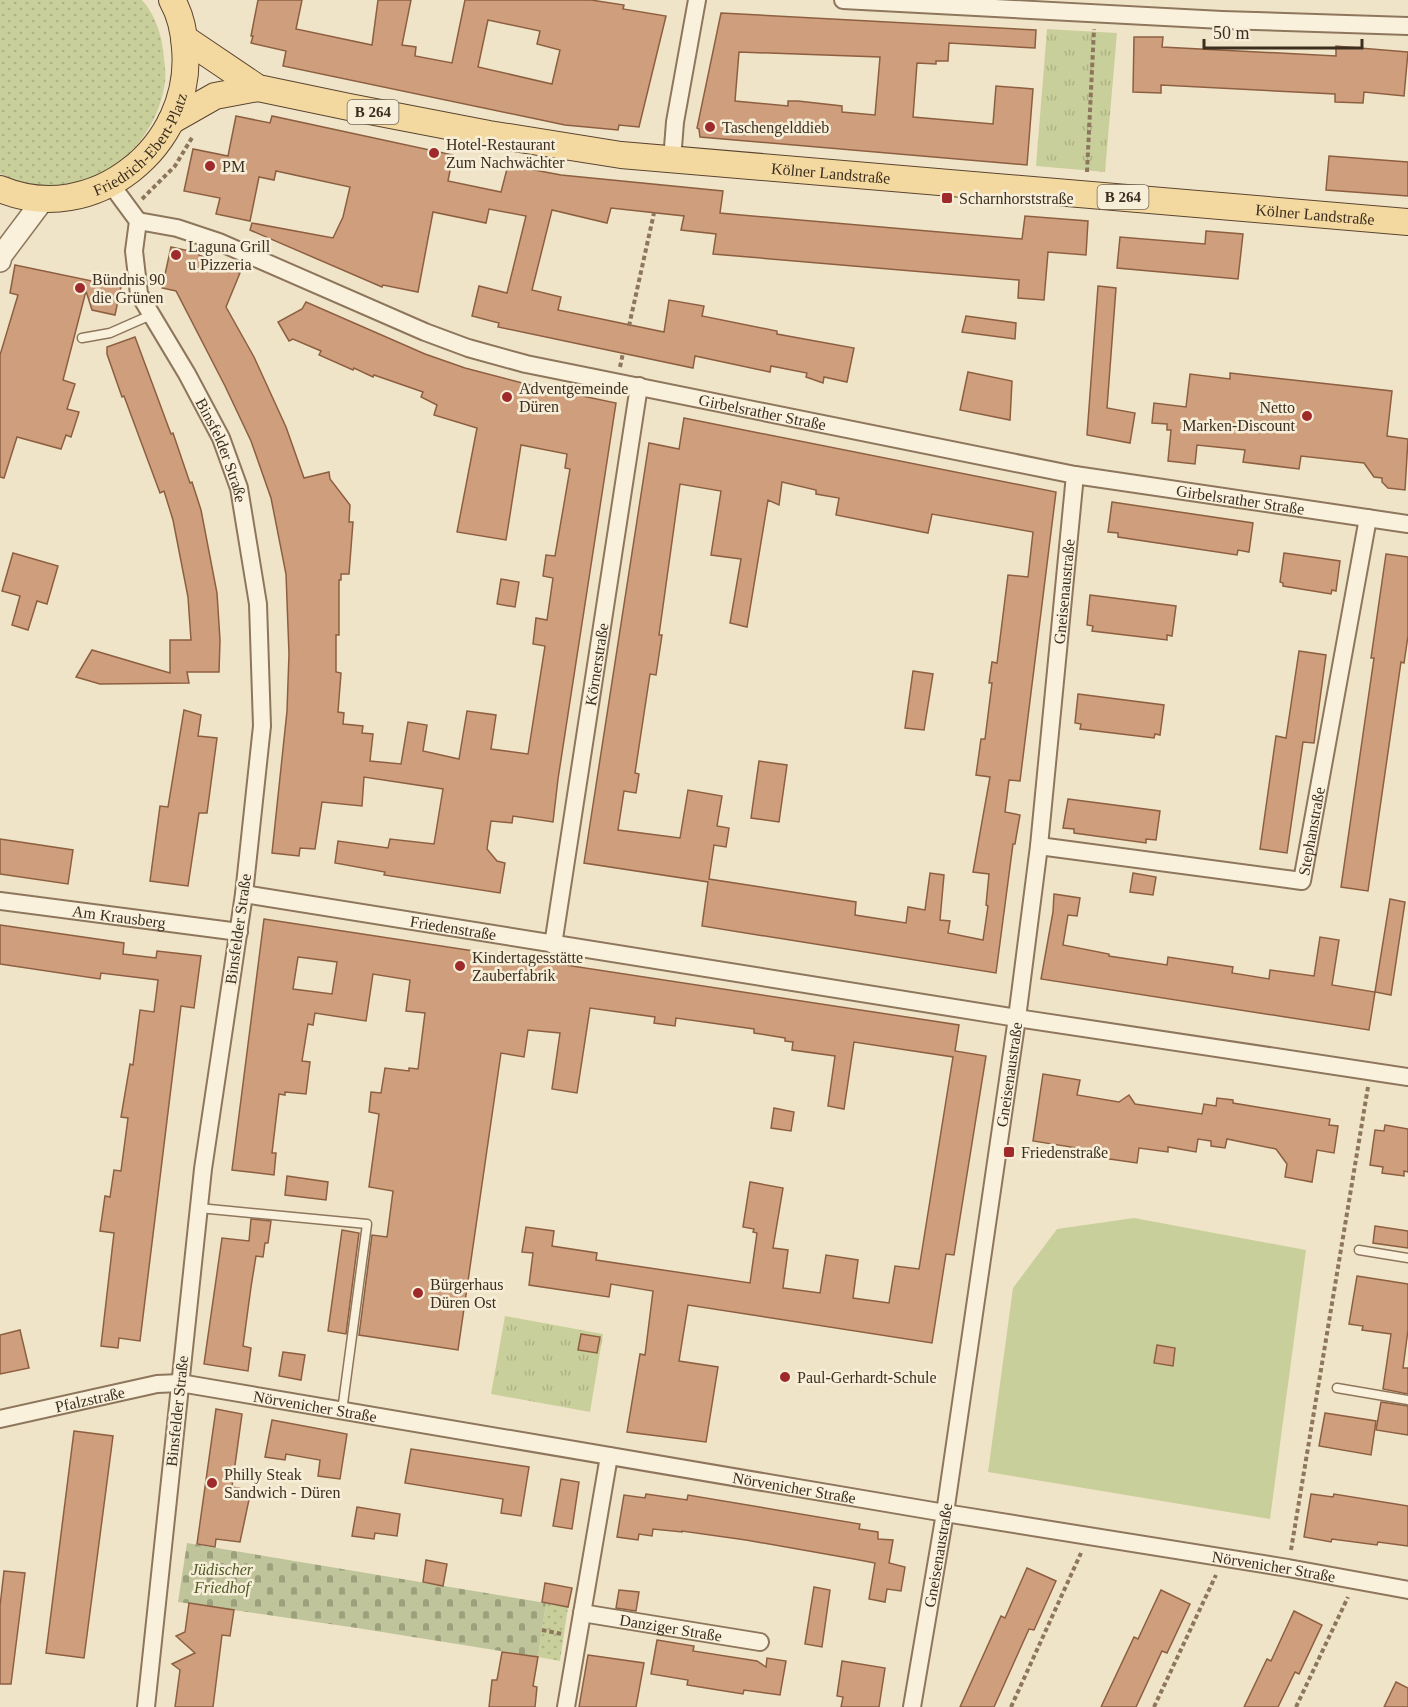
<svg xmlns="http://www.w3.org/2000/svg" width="1408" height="1707" font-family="Georgia,serif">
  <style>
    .grass { fill: url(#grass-dots) }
    .cemetery { fill: url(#cemetery-stones) }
    .park { fill: url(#park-tufts) }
    .pitch { fill: #c9cf9b }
    .building { fill: #cf9f7d; stroke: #8d5f41; stroke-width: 1.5; fill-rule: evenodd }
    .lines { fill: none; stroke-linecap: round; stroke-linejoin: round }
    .service-casing { stroke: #8d765c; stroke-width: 11 }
    .minor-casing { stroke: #8d765c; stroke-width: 20 }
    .tertiary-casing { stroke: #8d765c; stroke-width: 24 }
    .primary-casing { stroke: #5b4430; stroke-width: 28 }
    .path { stroke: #8d765c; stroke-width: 4; stroke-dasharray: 4.5 3; stroke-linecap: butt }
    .service { stroke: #faf1dc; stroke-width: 8 }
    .minor { stroke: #faf1dc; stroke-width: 16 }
    .tertiary { stroke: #faf1dc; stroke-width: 21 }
    .primary { stroke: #f3d9a0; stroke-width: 26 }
    .poi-dot { fill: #9e2a2b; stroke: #f7eed8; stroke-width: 2 }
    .labels { text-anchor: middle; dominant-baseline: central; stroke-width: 5; stroke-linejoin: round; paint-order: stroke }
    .shield { fill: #f7eed8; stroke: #756857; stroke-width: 1.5 }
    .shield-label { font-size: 15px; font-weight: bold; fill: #3d2e20 }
    .poi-label { font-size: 16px; fill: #3d2e20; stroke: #f7eed8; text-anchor: start }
    .street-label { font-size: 16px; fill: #3d2e20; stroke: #f7eed8 }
    .park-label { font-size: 16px; font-style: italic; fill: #4d5a26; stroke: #f7eed8 }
  </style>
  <defs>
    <pattern id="grass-dots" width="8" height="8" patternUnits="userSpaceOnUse" patternTransform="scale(1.5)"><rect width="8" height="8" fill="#c9cf9b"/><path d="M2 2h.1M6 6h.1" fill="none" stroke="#aeb285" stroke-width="1.8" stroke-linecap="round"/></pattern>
    <pattern id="cemetery-stones" width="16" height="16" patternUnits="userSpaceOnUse" patternTransform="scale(1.5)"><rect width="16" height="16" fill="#bfc49a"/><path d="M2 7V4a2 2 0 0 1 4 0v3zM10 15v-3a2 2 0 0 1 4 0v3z" fill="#9ca07d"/></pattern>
    <pattern id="park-tufts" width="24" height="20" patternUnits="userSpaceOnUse" patternTransform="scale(1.5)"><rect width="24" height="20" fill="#c9cf9b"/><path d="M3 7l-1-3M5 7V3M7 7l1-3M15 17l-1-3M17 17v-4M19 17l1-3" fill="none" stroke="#aeb285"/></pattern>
  </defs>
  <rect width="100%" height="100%" fill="#f0e4c8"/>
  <g class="grass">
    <path d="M0 0H142C156 15 163 39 164 59 165 66 166 75 165 82 156 149 93 197 26 184 17 182 8 177 0 174Z"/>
    <polygon points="546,1603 568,1607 560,1661 538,1657"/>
  </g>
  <polygon class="cemetery" points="187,1543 546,1603 538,1657 357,1628 178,1602"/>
  <g class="park">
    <polygon points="1047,29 1117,33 1105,172 1036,166"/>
    <polygon points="505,1316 603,1334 590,1412 491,1394"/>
  </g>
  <polygon class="pitch" points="1134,1218 1306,1250 1270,1519 988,1472 1013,1288 1057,1229"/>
  <g class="building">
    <path d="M258 0H302L296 29 372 45 378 0H411L402 45 416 47 415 56 452 63 465 0H591L624 5 623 9 666 16 639 127 619 125 618 130 565 125 283 66 286 51 251 43 253 36H251ZM488 20 540 31 537 44 560 50 552 84 478 67Z"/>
    <path d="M721 13 1036 30 1035 48 949 43 948 61H936V64L917 63 913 117 993 124 996 86 1033 89 1027 165 700 137 699 129 697 128ZM739 52 880 57 875 115 842 112V106L798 101H788V106L735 101Z"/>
    <polygon points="1134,37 1163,37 1162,47 1336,56 1336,46 1408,52 1404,96 1364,92 1363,103 1335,102 1335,94 1161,85 1161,93 1133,92"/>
    <polygon points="236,116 270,123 272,116 453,155 448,181 501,192 508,165 561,175 723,191 720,213 741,215 1022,239 1025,216 1088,221 1086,255 1048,252 1044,300 1018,298 1019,280 713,254 716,234 681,230 684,216 611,208 607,223 552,210 532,290 561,297 558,310 664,332 669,300 704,306 702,316 777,331 777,334 854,348 847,382 824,377 823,383 806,377 807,373 771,366 770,372 695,356 693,368 498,327 499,323 472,316 479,286 507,293 526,216 489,209 486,223 433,212 418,292 383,285 382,287 250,230 252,223 333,238 343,217 350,187 276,171 274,180 259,177 250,221 216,214 220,198 184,191 193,149 228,156"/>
    <polygon points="1329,156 1408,162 1408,196 1326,190"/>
    <polygon points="1206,231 1243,234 1238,279 1117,268 1120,237 1205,244"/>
    <polygon points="171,247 199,253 199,255 240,273 226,307 254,357 286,427 304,478 329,472 330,479 350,505 349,522 353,522 349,574 341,574 341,580 339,580 339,635 336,635 336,672 341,673 338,712 344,713 343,724 363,726 362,733 373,734 370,761 401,764 408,722 427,725 423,751 459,759 467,711 496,715 491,749 528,754 545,646 533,644 536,618 547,620 553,578 543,576 546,555 555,556 570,469 565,468 567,454 521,445 506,540 457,532 477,428 434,415 437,405 421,397 423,392 374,375 373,377 354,368 353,370 319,355 321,351 293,339 289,341 278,322 302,309 306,302 425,354 465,368 530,385 616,403 558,779 553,822 513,816 512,823 491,821 487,849 497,861 505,863 500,893 384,875 385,872 335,863 338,841 388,848 390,839 434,844 443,789 364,777 362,806 322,802 315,849 300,848 299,856 272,853 287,711 289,654 286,574 271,498 251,441 225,386 176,291 162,288"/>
    <polygon points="15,265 121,287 115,315 92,310 86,291 63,380 75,384 67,409 79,412 71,437 66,435 61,449 17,437 4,478 0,477 0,355 18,295 10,293"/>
    <polygon points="1098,286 1116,288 1107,408 1135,413 1130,443 1087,435"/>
    <polygon points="966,316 1016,323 1015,339 962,332"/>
    <polygon points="135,337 171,434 173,433 190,483 192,482 201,510 217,593 220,640 219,672 187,672 189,683 100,684 76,677 92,650 170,673 170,640 191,640 188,597 173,520 164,491 160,493 124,396 122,397 107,354 107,347"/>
    <polygon points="968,372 1012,381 1010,420 960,410"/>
    <polygon points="1230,373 1392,391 1387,436 1408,439 1405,490 1388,488 1382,482 1382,478 1374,477 1364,463 1301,456 1299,469 1243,462 1245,450 1197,445 1195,464 1168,461 1171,430 1167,430 1167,424 1152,423 1154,403 1186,407 1190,374 1230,379"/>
    <path d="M684 418 1056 492 1020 781 1009 780 1005 812 1020 815 1015 844H1013L996 973 702 926 708 882 584 863 649 443 679 449ZM782 482 816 490V494L839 498 836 515 928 533 932 514 1033 532 1028 577 1008 575 997 663 992 662 989 683H992L985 739H981L976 775 990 777 973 872 989 874 986 905 988 906 983 940 948 933 950 921 940 920 944 875 930 873 925 910 908 907 906 923 855 915 856 902 709 879 714 845 726 847 729 828 717 826 722 796 688 790 680 838 618 830 624 791 636 793 639 774 635 773 650 674 656 675 662 635H659L680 484 721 491 711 555 741 559 730 623 747 627 768 500 779 505Z"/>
    <polygon points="1112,502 1253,523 1249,552 1238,550 1237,555 1118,537 1118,533 1108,532"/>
    <polygon points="13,553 58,566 47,604 37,601 28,630 12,625 20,596 2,591"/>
    <polygon points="1284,553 1340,561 1336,591 1332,590 1331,594 1283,586 1283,583 1280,582"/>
    <polygon points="1386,554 1408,557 1408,636 1404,663 1401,662 1368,891 1341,887 1374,658 1371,658"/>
    <polygon points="501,579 519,582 515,607 497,604"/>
    <polygon points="1090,595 1176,606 1172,636 1167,635 1167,640 1092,631 1093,626 1087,625"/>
    <polygon points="1299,651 1326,655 1314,743 1303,742 1287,853 1260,849 1276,736 1286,738"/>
    <polygon points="913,671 933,674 924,730 905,728"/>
    <polygon points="1078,694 1164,705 1160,735 1155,734 1154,738 1080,729 1081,724 1075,723"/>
    <polygon points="184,710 201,715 198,736 217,738 207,813 199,813 188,886 150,881 160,806 168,807"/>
    <polygon points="759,761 787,765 779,822 751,818"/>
    <polygon points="1068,799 1160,811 1156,840 1146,839 1146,843 1074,833 1074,829 1063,828"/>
    <polygon points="0,839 73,850 68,884 0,874"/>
    <polygon points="1133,873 1156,877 1153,895 1130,892"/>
    <polygon points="1054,894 1080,898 1077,916 1068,915 1063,945 1109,954 1109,956 1167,965 1168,957 1233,967 1232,973 1269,979 1270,970 1314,976 1320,937 1339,940 1332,985 1375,992 1369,1030 1041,979 1053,912"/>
    <polygon points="1390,899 1405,902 1391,995 1375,992"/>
    <path d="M264 919 959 1025 955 1051 986 1056 954 1255 946 1254 932 1343 688 1305 679 1361 718 1367 706 1442 627 1432 640 1354 645 1355 653 1291 611 1284 609 1297 529 1285 533 1253 522 1252 526 1227 554 1231 552 1246 597 1253 596 1260 750 1283 757 1233 753 1232 754 1229 743 1227 750 1182 783 1188 773 1248 788 1250 783 1288 820 1293 826 1255 858 1260 853 1298 889 1303 895 1266 919 1269 953 1057 854 1042 844 1109 828 1106 835 1056 792 1050 793 1042 785 1041V1038L754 1033V1029L676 1018 675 1026 654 1023 655 1017 590 1008 577 1093 552 1089 560 1033 528 1030 524 1057 501 1053 458 1350 359 1335 372 1235 387 1237 393 1191 369 1187 379 1114 369 1112 371 1092 381 1093 385 1068 409 1071V1068L418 1069 425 1013 406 1011 410 980 373 974 366 1021 315 1013 313 1025 308 1024 302 1061 310 1062 306 1094 285 1092V1095L279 1094 272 1153H276L274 1175 232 1170ZM298 957 337 962 332 994 293 989Z"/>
    <polygon points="0,925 124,943 123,954 156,958 157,951 201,956 194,1008 181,1006 140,1341 119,1338 118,1348 101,1346 114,1233 100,1231 105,1196 110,1197 114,1170 121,1171 128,1118 121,1117 130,1064 133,1065 140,1010 154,1012 158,980 101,973 100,979 0,964"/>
    <polygon points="1043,1074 1080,1080 1077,1095 1119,1102 1129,1095 1135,1104 1202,1114 1204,1104 1216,1106 1217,1098 1233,1100 1233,1103 1330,1119 1329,1125 1338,1126 1334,1153 1317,1150 1312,1182 1285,1177 1287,1164 1276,1149 1227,1139 1225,1148 1211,1146 1211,1141 1198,1139 1196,1152 1168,1147 1168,1152 1139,1148 1137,1163 1089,1156 1090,1150 1033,1141"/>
    <polygon points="774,1108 794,1112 791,1131 771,1128"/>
    <polygon points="1385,1125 1408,1129 1408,1172 1404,1171 1404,1176 1382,1173 1383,1167 1370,1165 1375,1130 1384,1131"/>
    <polygon points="287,1176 328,1182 326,1200 285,1195"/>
    <polygon points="251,1219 271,1221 268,1243 265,1243 263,1257 256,1256 251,1287 243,1346 251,1348 248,1371 204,1364 222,1238 249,1241"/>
    <polygon points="1375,1226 1408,1231 1408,1248 1373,1243"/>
    <polygon points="342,1230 359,1233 346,1334 328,1331"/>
    <polygon points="1357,1276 1408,1284 1408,1330 1403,1368 1408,1368 1408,1394 1383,1389 1391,1334 1362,1330 1363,1326 1349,1324"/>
    <polygon points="20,1330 29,1368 0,1374 0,1335"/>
    <polygon points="581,1334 600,1337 597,1353 578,1350"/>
    <polygon points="1157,1345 1175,1348 1173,1366 1154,1363"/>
    <polygon points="283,1352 305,1355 301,1380 279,1376"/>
    <polygon points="1381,1402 1408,1406 1408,1435 1376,1430"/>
    <polygon points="216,1409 242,1414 232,1487 243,1489 243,1494 250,1495 240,1542 216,1539 215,1547 197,1544"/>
    <polygon points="1325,1413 1376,1421 1371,1455 1319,1446"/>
    <polygon points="272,1420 347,1434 340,1479 318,1476 320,1460 286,1454 285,1460 265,1457"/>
    <polygon points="74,1431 113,1436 84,1658 46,1653"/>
    <polygon points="411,1449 529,1467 521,1516 501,1513 503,1499 405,1483"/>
    <polygon points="561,1479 579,1482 572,1529 553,1526"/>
    <polygon points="646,1494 687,1500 688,1495 860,1524 859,1529 878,1532 878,1539 893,1540 889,1563 905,1567 901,1591 887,1589 885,1602 869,1599 875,1563 854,1559 746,1540 682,1531 682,1532 653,1529 652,1536 639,1534 638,1540 617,1537 624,1495 645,1498"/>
    <polygon points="1311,1494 1333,1497 1334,1494 1408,1506 1408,1546 1378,1542 1377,1545 1332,1539 1331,1542 1304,1537"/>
    <polygon points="357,1507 400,1514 397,1536 375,1533 374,1539 352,1536"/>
    <polygon points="426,1560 447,1564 443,1586 423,1582"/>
    <polygon points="1027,1568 1056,1581 1034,1630 1029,1629 994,1707 960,1707 1001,1616 1005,1618"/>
    <polygon points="4,1571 25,1573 11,1684 0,1684 0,1606"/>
    <polygon points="545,1583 572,1588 568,1607 542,1602"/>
    <polygon points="814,1587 830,1590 822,1647 805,1644"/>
    <polygon points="619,1590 639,1592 636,1611 616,1608"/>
    <polygon points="1161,1590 1190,1604 1167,1653 1162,1651 1136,1707 1101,1707 1134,1637 1138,1639"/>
    <polygon points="189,1603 234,1610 230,1636 222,1635 213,1707 175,1707 180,1670 172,1664 195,1653 176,1636 185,1632"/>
    <polygon points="1294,1611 1322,1625 1299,1674 1295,1672 1278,1707 1244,1707 1267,1659 1271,1661"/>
    <polygon points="657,1640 694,1646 693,1651 757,1661 766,1667 767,1658 786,1661 780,1695 744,1690 743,1694 706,1688 687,1685 688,1680 651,1674"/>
    <polygon points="502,1652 538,1657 533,1686 537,1687 535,1707 489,1707 492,1680 497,1680"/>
    <polygon points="588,1655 644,1663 636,1707 579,1707"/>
    <polygon points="842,1661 885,1668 879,1707 841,1707 843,1697 837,1696"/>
    <polygon points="1396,1682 1408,1688 1408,1707 1384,1707"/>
  </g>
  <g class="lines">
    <defs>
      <g id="service">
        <polyline points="82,338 110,333 151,315"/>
        <polyline points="199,1208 367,1224 342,1411"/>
        <polyline points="1359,1250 1408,1258"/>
        <polyline points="1337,1388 1408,1400"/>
      </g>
      <g id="minor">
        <polyline points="843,0 1222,20 1408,26"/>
        <polyline points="672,160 675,122 697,0"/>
        <path id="s1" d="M110 183 138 221 134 251 139 294 187 374 221 438 239 488 258 604 262 726 244 894 203 1169 146 1707"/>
        <path id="s2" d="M138 221 177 228 219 242 425 332 468 348 526 364 1075 475 1408 524"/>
        <path id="s3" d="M1039 846 1302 881 1368 518"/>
        <path id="s4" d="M244 894 1017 1018 1408 1077"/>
        <path id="s5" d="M0 901 239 932"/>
        <path id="s6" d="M553 945 639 386"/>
        <path id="s7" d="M0 1419 157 1384 180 1383 945 1513 1288 1568 1408 1590"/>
        <path id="s8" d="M582 1613 760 1642"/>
        <polyline points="566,1707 609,1456"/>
        <path id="s9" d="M912 1707 945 1513 1017 1018 1039 846 1075 475"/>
      </g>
      <polyline id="tertiary" points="0,261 1,256 43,200"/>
      <g id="primary">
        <path id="s10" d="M184 38 258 88 349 107 489 134 621 155 1408 222"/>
        <polyline points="171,121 215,96 258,88"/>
        <path id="s11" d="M0 189C93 228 194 146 185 48 184 32 180 14 172 0"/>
      </g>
    </defs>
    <use href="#service" class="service-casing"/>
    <use href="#minor" class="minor-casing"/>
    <use href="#tertiary" class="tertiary-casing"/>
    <use href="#primary" class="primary-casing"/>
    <g class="path">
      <polyline points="1087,172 1094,29"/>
      <polyline points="142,199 175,166 193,136"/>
      <polyline points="629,326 654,213"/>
      <polyline points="620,367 623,353"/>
      <polyline points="1291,1550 1368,1087"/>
      <polyline points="542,1630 562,1634"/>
      <polyline points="1011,1707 1081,1553"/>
      <polyline points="1154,1707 1216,1575"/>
      <polyline points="1296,1707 1348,1597"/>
    </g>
    <use href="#service" class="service"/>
    <use href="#minor" class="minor"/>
    <use href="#tertiary" class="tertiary"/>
    <use href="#primary" class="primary"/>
  </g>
  <g class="poi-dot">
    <circle cx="710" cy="127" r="6"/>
    <circle cx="434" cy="153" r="6"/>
    <circle cx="210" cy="166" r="6"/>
    <rect x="941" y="192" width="12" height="12" rx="3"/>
    <circle cx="176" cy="255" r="6"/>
    <circle cx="80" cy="288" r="6"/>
    <circle cx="507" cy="397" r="6"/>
    <circle cx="1307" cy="416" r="6"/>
    <circle cx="460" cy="966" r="6"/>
    <rect x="1003" y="1146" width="12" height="12" rx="3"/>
    <circle cx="418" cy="1293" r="6"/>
    <circle cx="785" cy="1377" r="6"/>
    <circle cx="212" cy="1483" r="6"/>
  </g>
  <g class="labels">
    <g class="shield">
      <rect x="347.5" y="100" width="51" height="24" rx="4.5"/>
      <rect x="1097.5" y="185" width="51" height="24" rx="4.5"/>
    </g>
    <g class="shield-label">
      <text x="373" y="112">B 264</text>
      <text x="1123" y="197">B 264</text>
    </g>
    <g class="poi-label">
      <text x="722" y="127">Taschengelddieb</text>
      <text x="446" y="144">Hotel-Restaurant<tspan x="446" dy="18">Zum Nachwächter</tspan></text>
      <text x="222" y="166">PM</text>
      <text x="959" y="198">Scharnhorststraße</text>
      <text x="188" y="246">Laguna Grill<tspan x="188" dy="18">u Pizzeria</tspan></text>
      <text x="92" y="279">Bündnis 90<tspan x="92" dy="18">die Grünen</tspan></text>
      <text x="519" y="388">Adventgemeinde<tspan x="519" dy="18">Düren</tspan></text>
      <text x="1295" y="407" text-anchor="end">Netto<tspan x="1295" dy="18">Marken-Discount</tspan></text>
      <text x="472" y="957">Kindertagesstätte<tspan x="472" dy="18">Zauberfabrik</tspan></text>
      <text x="1021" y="1152">Friedenstraße</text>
      <text x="430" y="1284">Bürgerhaus<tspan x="430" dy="18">Düren Ost</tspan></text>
      <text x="797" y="1377">Paul-Gerhardt-Schule</text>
      <text x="224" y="1474">Philly Steak<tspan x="224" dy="18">Sandwich - Düren</tspan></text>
    </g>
    <g class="street-label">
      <text stroke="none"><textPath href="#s11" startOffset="164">Friedrich-Ebert-Platz</textPath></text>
      <text stroke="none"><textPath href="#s10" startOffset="669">Kölner Landstraße</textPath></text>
      <text stroke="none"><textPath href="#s10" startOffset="1155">Kölner Landstraße</textPath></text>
      <text stroke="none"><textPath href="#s2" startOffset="656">Girbelsrather Straße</textPath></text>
      <text stroke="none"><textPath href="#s1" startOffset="298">Binsfelder Straße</textPath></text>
      <text stroke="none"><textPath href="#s2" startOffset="1142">Girbelsrather Straße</textPath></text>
      <text stroke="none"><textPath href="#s9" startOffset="1126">Gneisenaustraße</textPath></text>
      <text stroke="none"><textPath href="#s6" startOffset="284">Körnerstraße</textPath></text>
      <text stroke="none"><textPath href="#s3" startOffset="316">Stephanstraße</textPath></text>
      <text stroke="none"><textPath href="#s5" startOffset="120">Am Krausberg</textPath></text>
      <text stroke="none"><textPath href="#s4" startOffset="212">Friedenstraße</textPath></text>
      <text transform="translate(238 929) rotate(-82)">Binsfelder Straße</text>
      <text stroke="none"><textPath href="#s9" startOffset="640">Gneisenaustraße</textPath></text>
      <text stroke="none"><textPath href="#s7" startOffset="92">Pfalzstraße</textPath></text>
      <text stroke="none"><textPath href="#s7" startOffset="321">Nörvenicher Straße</textPath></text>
      <text transform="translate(177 1411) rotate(-84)">Binsfelder Straße</text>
      <text stroke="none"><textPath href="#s7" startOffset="807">Nörvenicher Straße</textPath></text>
      <text stroke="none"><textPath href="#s9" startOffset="154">Gneisenaustraße</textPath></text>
      <text stroke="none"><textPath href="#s7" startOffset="1293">Nörvenicher Straße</textPath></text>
      <text stroke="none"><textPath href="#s8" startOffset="90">Danziger Straße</textPath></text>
    </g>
    <g class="park-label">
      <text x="222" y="1569">Jüdischer<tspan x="222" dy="18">Friedhof</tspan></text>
    </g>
  </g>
  <path d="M1204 39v9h158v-9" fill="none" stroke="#3d2e20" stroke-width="3"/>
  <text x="1213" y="39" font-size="18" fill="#3d2e20" stroke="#f7eed8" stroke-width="4.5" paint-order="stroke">50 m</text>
</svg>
